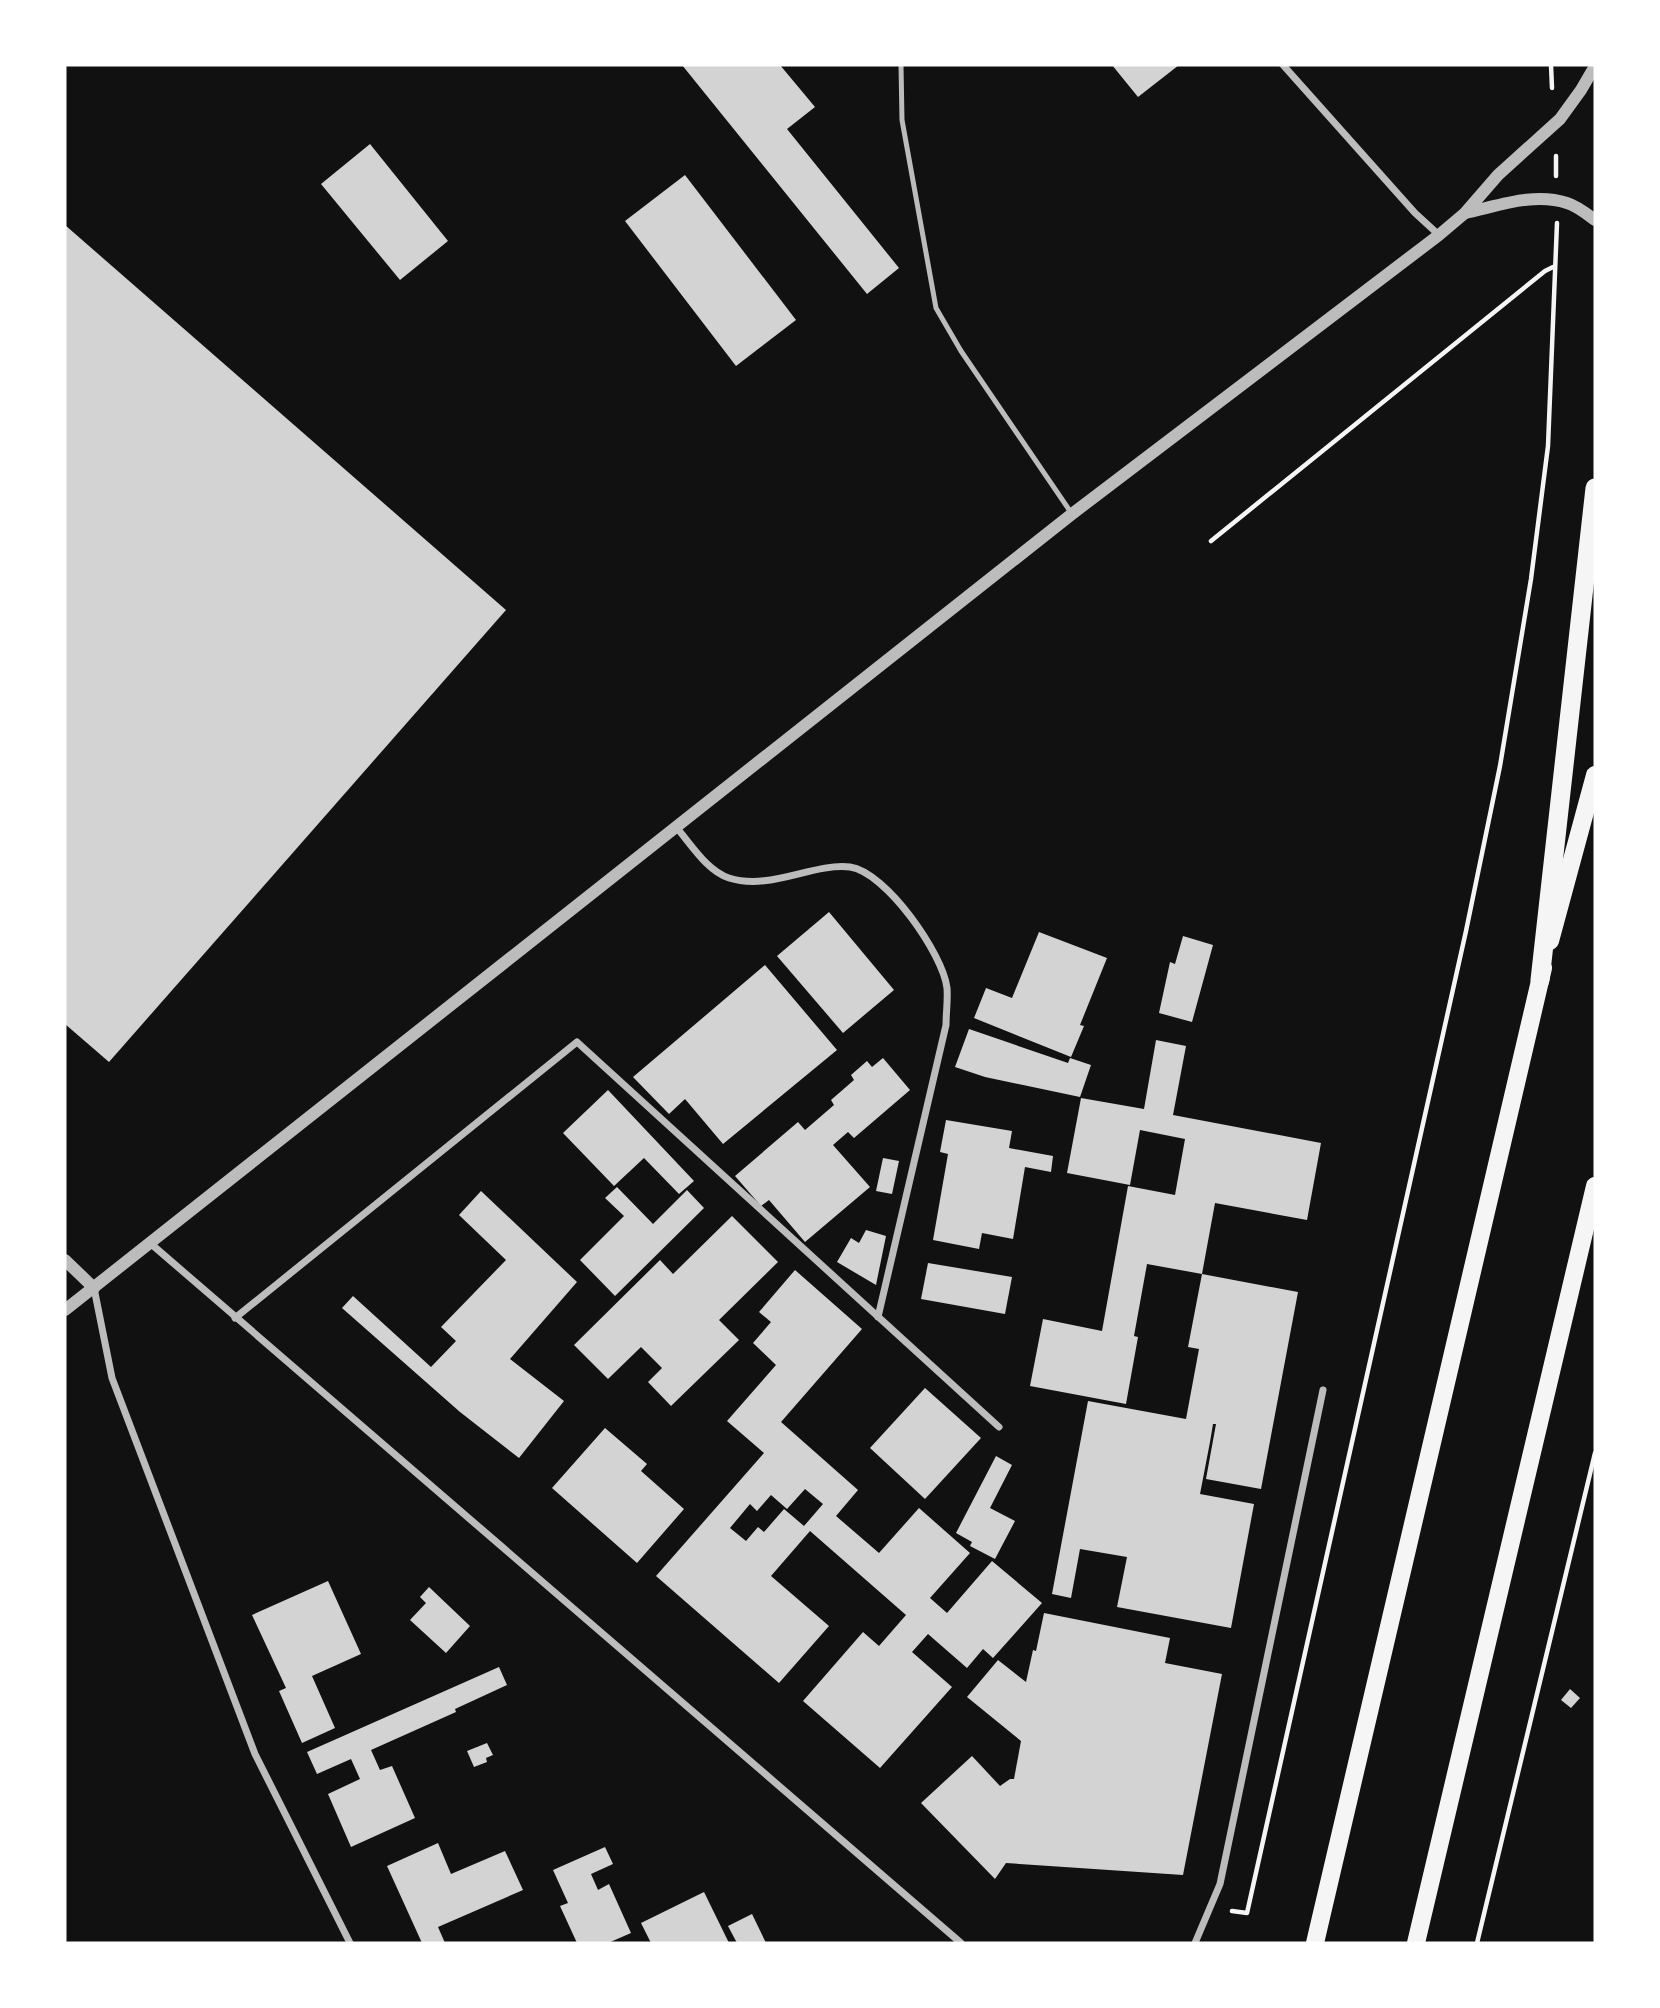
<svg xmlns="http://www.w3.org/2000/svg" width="1660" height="2008" font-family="'Public Sans',sans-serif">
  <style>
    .building { fill: #d3d3d3; fill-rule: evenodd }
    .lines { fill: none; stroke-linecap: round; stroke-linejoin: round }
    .path { stroke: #f5f5f5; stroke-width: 4.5 }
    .service { stroke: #bcbcbc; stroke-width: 5 }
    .minor { stroke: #bcbcbc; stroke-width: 7 }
    .tertiary { stroke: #bcbcbc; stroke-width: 12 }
    .primary { stroke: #f5f5f5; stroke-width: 18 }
    .trunk { stroke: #f5f5f5; stroke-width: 19 }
  </style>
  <rect width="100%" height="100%" fill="#111"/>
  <g class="building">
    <polygon points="682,65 780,65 815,107 787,129 899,268 867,294"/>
    <polygon points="1112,65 1179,65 1138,97"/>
    <polygon points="370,144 448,241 400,280 321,184"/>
    <polygon points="685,175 796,320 736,366 625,221"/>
    <polygon points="65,225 506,610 109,1062 65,1024"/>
    <polygon points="829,912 894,990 843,1033 777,956"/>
    <polygon points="1039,932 1107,958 1080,1025 1084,1026 1071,1057 974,1018 986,988 1012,998"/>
    <polygon points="1183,936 1213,945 1192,1022 1159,1013 1170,962 1175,964"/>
    <polygon points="765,965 837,1050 723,1144 685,1099 669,1114 633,1077"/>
    <polygon points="969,1029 1068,1063 1070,1058 1091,1065 1080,1097 985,1077 955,1067"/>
    <polygon points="1156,1040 1186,1046 1173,1115 1321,1143 1307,1220 1215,1203 1202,1274 1147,1264 1134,1336 1138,1337 1126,1404 1030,1386 1043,1319 1102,1331 1128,1186 1175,1195 1185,1139 1140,1130 1130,1185 1067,1173 1081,1098 1144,1109"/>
    <polygon points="883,1058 910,1090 854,1138 848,1132 833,1145 870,1187 805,1242 769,1200 761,1206 735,1176 798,1122 805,1130 834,1105 831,1100 854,1080 851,1075 867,1061 872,1067"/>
    <polygon points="608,1090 694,1181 679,1194 644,1158 614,1186 563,1133"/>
    <polygon points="946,1120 1012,1131 1009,1148 1053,1156 1051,1172 1025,1167 1013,1239 982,1233 979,1249 933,1240 948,1154 940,1152"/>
    <polygon points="883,1158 899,1161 892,1194 876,1191"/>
    <polygon points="617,1187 653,1224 687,1190 704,1208 615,1296 580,1260 624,1216 605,1198"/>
    <polygon points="481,1191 577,1282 510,1359 564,1401 519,1458 460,1412 342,1308 353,1296 431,1367 456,1341 441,1327 506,1260 459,1215"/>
    <polygon points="732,1216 778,1262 719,1320 739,1340 671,1406 648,1382 662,1368 641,1347 608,1379 574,1345 660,1260 673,1274"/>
    <polygon points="866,1230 886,1236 876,1285 837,1262 851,1238 859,1243"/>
    <polygon points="928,1263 1012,1277 1005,1314 921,1299"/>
    <path d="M795 1270 862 1329 781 1422 858 1490 836 1516 879 1553 919 1508 970 1553 930 1598 947 1613 992 1561 1042 1603 993 1658 983 1649 967 1668 928 1634 912 1652 952 1687 880 1768 803 1701 863 1632 879 1646 906 1615 810 1531 771 1576 829 1626 779 1683 656 1576 764 1453 727 1421 776 1365 753 1343 771 1322 759 1312ZM805 1489 823 1504 804 1526 784 1509 764 1532 758 1527 746 1541 730 1528 750 1504 757 1511 771 1495 787 1509Z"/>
    <polygon points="1202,1274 1298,1292 1261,1489 1206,1479 1216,1424 1213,1424 1210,1442 1200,1494 1254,1504 1231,1628 1117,1607 1127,1557 1080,1549 1071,1598 1052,1594 1088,1401 1186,1419 1199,1349 1188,1347"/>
    <polygon points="925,1388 981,1438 925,1499 870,1448"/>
    <polygon points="605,1428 647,1464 641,1471 684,1509 637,1563 552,1488"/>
    <polygon points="996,1456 1012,1465 990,1508 1015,1521 995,1559 970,1546 972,1542 956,1533"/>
    <polygon points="328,1581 361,1654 312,1676 335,1728 302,1743 279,1691 286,1688 252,1615"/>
    <polygon points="429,1587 470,1626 446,1653 410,1620 426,1603 420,1597"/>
    <polygon points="1044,1613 1170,1638 1165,1663 1222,1674 1183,1875 1006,1863 995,1879 921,1803 972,1756 1000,1786 1010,1779 1014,1779 1021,1741 967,1697 998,1660 1026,1682 1033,1650 1036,1651"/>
    <polygon points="499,1667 507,1685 455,1709 456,1712 371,1750 380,1770 392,1766 415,1818 351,1847 328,1794 360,1779 351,1759 317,1774 307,1752"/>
    <polygon points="1570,1689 1580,1698 1571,1708 1561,1700"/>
    <polygon points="487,1743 493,1755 486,1758 487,1762 474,1767 467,1751"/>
    <polygon points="438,1843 451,1874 505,1851 523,1890 438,1927 445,1943 422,1943 387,1866"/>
    <polygon points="605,1847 613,1864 591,1874 598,1890 609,1884 631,1933 608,1943 577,1943 560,1906 568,1903 553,1870"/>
    <polygon points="704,1892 729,1943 651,1943 641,1923"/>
    <polygon points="752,1914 766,1943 737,1943 728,1926"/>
  </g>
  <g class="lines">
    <g class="path">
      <polyline points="1551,65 1552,88"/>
      <polyline points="1556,156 1556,176"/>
      <polyline points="1211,541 1545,271 1553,267"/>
      <polyline points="1232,1911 1247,1913 1466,931 1500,766 1531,579 1548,446 1557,223"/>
      <polyline points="1477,1943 1595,1453"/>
    </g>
    <polyline class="service" points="901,65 902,120 936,308 961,351 1072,514"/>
    <g class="minor">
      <polyline points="1283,65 1415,213 1439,235"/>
      <path d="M676 827C691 844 707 871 729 878 770 891 812 863 850 867 886 872 943 954 947 988 948 1000 946 1013 946 1025L878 1317"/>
      <polyline points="150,1243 961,1943"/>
      <polyline points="94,1288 112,1378 255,1754 350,1943"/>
      <polyline points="235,1318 577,1042 999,1427"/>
      <polyline points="1195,1943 1220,1884 1323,1390"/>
    </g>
    <g class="tertiary">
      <path d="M1465 213C1498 206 1534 192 1567 203 1577 206 1587 214 1595 220"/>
      <polyline points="65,1260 94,1288"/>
      <polyline points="65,1310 1072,514 1439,235 1465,213 1498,175 1560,119 1581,90 1595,66"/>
    </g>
    <g class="primary">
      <polyline points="1550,941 1595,775"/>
      <polyline points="1315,1943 1543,968"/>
      <polyline points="1416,1943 1595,1186"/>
    </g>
    <polyline class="trunk" points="1540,980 1595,488"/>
  </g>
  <rect width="1660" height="2008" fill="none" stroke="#ffffff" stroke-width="133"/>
</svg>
